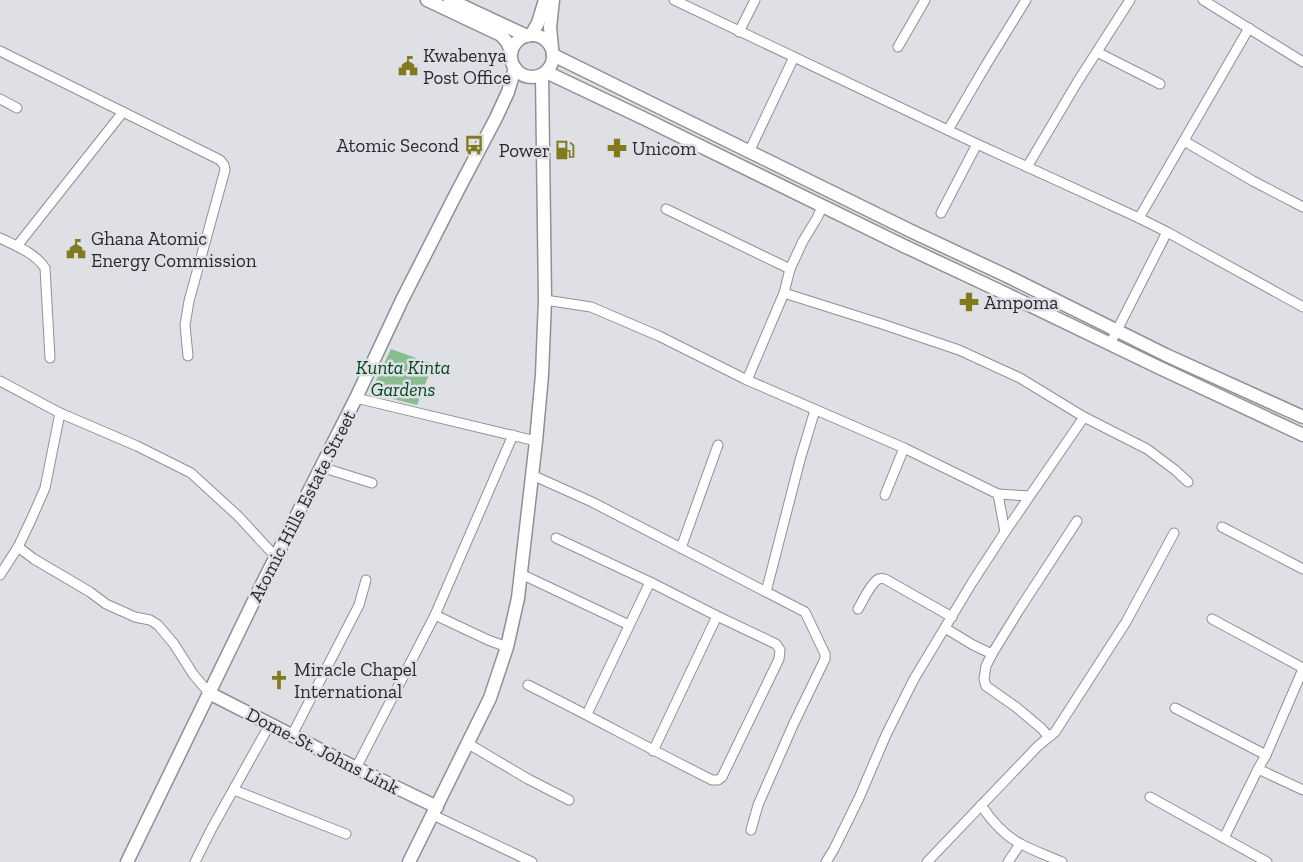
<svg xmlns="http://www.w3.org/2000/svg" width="1303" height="862" font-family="'Zilla Slab',serif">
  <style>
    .green { fill: #88bd90 }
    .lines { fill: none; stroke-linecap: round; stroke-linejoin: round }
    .street-casing { stroke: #8e9095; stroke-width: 11 }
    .secondary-casing { stroke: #8e9095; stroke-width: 15 }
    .street { stroke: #fff; stroke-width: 9 }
    .secondary { stroke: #fff; stroke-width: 12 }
    .labels { text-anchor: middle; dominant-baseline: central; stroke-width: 5; stroke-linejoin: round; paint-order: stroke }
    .poi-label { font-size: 19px; fill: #2a2a2d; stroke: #dee0e6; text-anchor: start }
    .park-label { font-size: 19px; font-style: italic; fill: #03471b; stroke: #dee0e6 }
    .street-label { font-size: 19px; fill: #2a2a2d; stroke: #dee0e6 }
  </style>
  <rect width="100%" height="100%" fill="#dee0e6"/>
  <polygon class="green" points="391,349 433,364 417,405 370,393"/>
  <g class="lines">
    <defs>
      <g id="street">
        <polyline points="674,0 977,144 1139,218 1167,232 1303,307"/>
        <polyline points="1203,0 1303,62"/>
        <polyline points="739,32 755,0"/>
        <polyline points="898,47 925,0"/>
        <polyline points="0,51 220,160 224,165 225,170 189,301 185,325 188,356"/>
        <polyline points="1097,52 1160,84"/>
        <polyline points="0,99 17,108"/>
        <polyline points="948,130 986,65 1026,0"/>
        <polyline points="1184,141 1253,181 1303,207"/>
        <polyline points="749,152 794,57"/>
        <polyline points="1027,167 1078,81 1130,0"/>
        <polyline points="666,209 790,269"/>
        <polyline points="941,213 977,144"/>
        <polyline points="1139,218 1249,28"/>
        <path d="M0 238C16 246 35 253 45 268L50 358"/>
        <polyline points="17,246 123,112"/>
        <polyline points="784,293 882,324 959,350 1020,378 1084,417 1147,449 1175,470 1188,482"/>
        <polyline points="545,300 591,307 659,336 747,380 904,448 998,494 1005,532"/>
        <polyline points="1110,344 1167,232"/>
        <polyline points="747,380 784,293 790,269 803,241 817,218 823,205"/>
        <polyline points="0,381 60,413 137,446 191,473 238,516 276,557"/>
        <polyline points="356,398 536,441"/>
        <polyline points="321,467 372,483"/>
        <polyline points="532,475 592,502 805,612 825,654 825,659 794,723 758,805 751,830"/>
        <polyline points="998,494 1029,496"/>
        <polyline points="885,495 904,448"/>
        <polyline points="1222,527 1303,569"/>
        <polyline points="18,547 34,559 90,592 106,604 135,617 150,620 158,625 174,644 193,674 209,693"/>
        <polyline points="681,548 718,445"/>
        <polyline points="521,574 629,625"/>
        <polyline points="0,575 18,547 31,520 45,488 60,413"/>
        <polyline points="766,592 800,460 815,410"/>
        <path d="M858 609C863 601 869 586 877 580 879 578 881 578 885 579L952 617"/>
        <polyline points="435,615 488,640 507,647"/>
        <polyline points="1212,619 1303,668"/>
        <polyline points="945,628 973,645 992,654"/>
        <polyline points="1303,669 1266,755 1258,769 1303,790"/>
        <path d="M528 685C590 716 650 749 712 780H718L722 777 779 659 780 650 776 644 717 616 650 582 556 538"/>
        <polyline points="1175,708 1266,755"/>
        <polyline points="587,714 650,582"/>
        <polyline points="292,735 359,605 366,580"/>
        <polyline points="1049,737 1041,728 1016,707 986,686 984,679 986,666 992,654 1019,610 1077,521"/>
        <polyline points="467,743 528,779 569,800"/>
        <polyline points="653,751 717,616"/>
        <polyline points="356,768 435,615 513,435"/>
        <polyline points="234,790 346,834"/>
        <polyline points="1150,797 1267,862"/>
        <path d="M981 805C991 820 1005 836 1021 844 1034 851 1048 856 1062 862"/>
        <polyline points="433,815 532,862"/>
        <polyline points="1224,838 1258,769"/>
        <polyline points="195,862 212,828 270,724"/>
        <polyline points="826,862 834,849 859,798 886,735 914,679 973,581 1005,532 1084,417"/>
        <polyline points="927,862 1038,746 1055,732 1126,622 1174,533"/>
        <polyline points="1008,862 1020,844"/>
      </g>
      <g id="secondary">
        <polyline points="427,0 501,35 507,42 511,51"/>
        <polyline points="450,0 527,36"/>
        <circle cx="532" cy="56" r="21"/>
        <polyline points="531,35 538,23 545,0"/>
        <polyline points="552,48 550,27 553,0"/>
        <polyline points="553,55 913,232 1007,276 1166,355 1303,417"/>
        <polyline points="546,72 643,118 904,246 1000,291 1160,368 1303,435"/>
        <polyline points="209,693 356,768 437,807"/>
        <polyline points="127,862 263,582 356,398 402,300 457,192 496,118 508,92 515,68"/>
        <polyline points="409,862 490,698 507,647 518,598 536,441 542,375 545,300 542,75"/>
      </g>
    </defs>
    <use href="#street" class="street-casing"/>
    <use href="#secondary" class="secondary-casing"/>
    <use href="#street" class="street"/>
    <use href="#secondary" class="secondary"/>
  </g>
  <defs>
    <symbol id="civic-bare" viewBox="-9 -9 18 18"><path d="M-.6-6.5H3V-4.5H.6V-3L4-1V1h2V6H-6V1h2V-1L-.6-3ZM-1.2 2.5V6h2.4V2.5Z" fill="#827a1f" stroke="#dee0e6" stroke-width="2.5" paint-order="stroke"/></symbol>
    <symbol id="bus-bare" viewBox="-9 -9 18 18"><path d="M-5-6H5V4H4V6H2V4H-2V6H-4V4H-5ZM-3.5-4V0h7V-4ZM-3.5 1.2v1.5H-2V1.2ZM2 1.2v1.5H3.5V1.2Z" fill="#827a1f" stroke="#dee0e6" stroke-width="2.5" paint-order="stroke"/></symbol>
    <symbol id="pharmacy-bare" viewBox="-9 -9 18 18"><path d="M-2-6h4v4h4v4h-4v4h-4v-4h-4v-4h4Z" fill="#827a1f" stroke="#dee0e6" stroke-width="2.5" paint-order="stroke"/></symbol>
    <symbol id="fuel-bare" viewBox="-9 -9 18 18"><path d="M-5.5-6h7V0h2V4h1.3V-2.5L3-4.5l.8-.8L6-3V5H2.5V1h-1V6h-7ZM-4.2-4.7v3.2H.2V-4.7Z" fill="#827a1f" stroke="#dee0e6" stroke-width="2.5" paint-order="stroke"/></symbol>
    <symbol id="church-bare" viewBox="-9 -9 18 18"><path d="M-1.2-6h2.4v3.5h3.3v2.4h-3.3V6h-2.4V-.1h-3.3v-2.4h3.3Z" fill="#827a1f" stroke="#dee0e6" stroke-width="2.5" paint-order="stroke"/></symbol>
  </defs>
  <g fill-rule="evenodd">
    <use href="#civic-bare" x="394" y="52" width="28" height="28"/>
    <use href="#bus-bare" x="460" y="131" width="28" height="28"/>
    <use href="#pharmacy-bare" x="603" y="134" width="28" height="28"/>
    <use href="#fuel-bare" x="551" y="136" width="28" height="28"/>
    <use href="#civic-bare" x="62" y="235" width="28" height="28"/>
    <use href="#pharmacy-bare" x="955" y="288" width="28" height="28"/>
    <use href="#church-bare" x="265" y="666" width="28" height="28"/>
  </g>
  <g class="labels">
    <g class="poi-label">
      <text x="423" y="55">Kwabenya<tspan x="423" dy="22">Post Office</tspan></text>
      <text x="459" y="145" text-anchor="end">Atomic Second</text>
      <text x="632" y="148">Unicom</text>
      <text x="550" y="150" text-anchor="end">Power</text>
      <text x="91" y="238">Ghana Atomic<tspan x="91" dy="22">Energy Commission</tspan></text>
      <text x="984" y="302">Ampoma</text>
      <text x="294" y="669">Miracle Chapel<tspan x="294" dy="22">International</tspan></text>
    </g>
    <g class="park-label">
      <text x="403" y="367">Kunta Kinta<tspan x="403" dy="22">Gardens</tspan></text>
    </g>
    <g class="street-label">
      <text transform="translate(302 506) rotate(-63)">Atomic Hills Estate Street</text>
      <text transform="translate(323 751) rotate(27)">Dome-St. Johns Link</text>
    </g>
  </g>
</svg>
